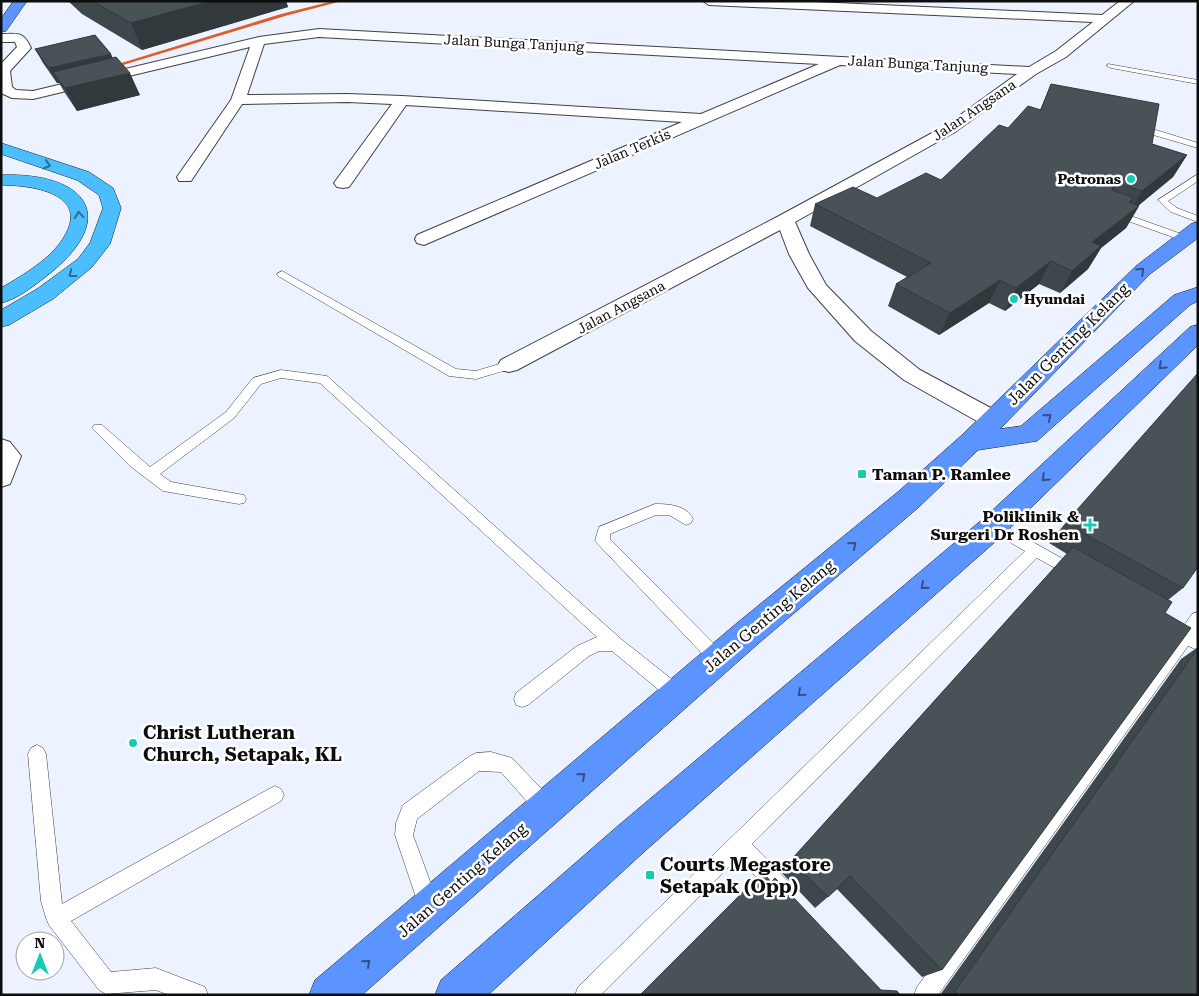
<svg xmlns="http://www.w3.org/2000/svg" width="1199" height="996" font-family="'Roboto Serif',serif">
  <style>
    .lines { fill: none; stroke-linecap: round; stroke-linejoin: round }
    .stream { fill: #dc5f2a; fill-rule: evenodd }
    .lane-casing { stroke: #404040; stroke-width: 1 }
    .street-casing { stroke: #404040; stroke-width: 2 }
    .primary-casing { stroke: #1e1e1e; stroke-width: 1 }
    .highway-casing { stroke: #1e1e1e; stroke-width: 1 }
    .lane { fill: #fff; fill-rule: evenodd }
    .street { fill: #fff; fill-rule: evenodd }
    .primary { fill: #5c94ff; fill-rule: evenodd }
    .highway { fill: #4abeff; fill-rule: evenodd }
    .wall { fill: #3e474b }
    .shaded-wall { fill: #32393d }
    .building { fill: #485257; stroke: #32393d }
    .oneway { stroke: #2f6e92 }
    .oneway2 { stroke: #345086 }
    .poi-dot { fill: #16cbb1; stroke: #fff; stroke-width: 2 }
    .labels { text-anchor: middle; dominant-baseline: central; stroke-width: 5; stroke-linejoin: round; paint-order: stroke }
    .far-street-label { font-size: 14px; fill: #0d0d0d; stroke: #fff }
    .far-poi-label { font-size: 14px; font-weight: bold; fill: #0d0d0d; stroke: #fff; text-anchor: end }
    .street-label { font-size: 16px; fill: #0d0d0d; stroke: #fff }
    .poi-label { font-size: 16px; font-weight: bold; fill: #0d0d0d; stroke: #fff; text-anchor: start }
    .near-poi-label { font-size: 19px; font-weight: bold; fill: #0d0d0d; stroke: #fff; text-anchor: start }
  </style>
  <rect width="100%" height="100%" fill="#ecf2ff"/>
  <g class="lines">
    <polygon class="stream" points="333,1 342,1 285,16 123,65 118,64 281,14"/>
    <defs>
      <g id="lane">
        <polygon points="1108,64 1198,80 1198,84 1111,68 1107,66"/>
        <polygon points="1150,130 1156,130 1198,143 1198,148 1150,134"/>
        <polygon points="1198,174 1198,181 1168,201 1177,208 1198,216 1198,222 1171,212 1158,200"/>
        <polygon points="1114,210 1187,236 1189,238 1187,240 1181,240 1111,215 1111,211"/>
        <polygon points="282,271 456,369 476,371 509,361 515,365 513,368 476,379 449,376 278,276 277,274"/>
        <polygon points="281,370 327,376 621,639 683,688 685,694 683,700 677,702 671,700 612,651 599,651 589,656 528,705 522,707 516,705 514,699 516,693 577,646 597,637 320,383 281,378 261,384 234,418 160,474 171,482 244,495 246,499 244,503 239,504 163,491 130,466 92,428 94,425 102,425 150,467 226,412 253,378"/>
        <path d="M655 504C669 504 686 505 693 519L691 523 686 525 669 515H656L610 534V539L724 654 726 659 724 664 718 666 712 664 595 541 599 527Z"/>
        <polygon points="994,520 1079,568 1081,572 1079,576 1074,578 1069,576 1037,558 752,844 793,887 796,894 793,901 786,904 779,901 738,858 601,995 575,995 578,987 1025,551 989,530 987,526 989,522"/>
        <polygon points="1198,612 1198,650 1188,646 938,995 914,995 917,987 1175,638 1171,632 1173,627 1179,625 1183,627 1192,614"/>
        <polygon points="37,745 43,748 46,754 62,904 269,789 275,786 281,789 284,795 281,801 71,921 111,972 156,968 205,987 208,995 169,995 156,990 106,994 99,990 49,925 46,918 41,901 28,754 31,748"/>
        <polygon points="491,752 512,758 552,800 554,807 552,814 545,816 538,814 501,772 479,771 417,819 413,835 439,906 436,913 429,916 422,913 419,906 395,835 396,823 403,805 470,756 476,753"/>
      </g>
      <g id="street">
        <path d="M703 1H793L1102 15 1120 1H1134L1066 57 1036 74 955 132 795 222 809 254 826 285 871 331 920 370 1000 413 1004 419 1000 425 992 427 984 425 904 380 855 341 808 288 789 254 780 230 517 370 509 372 501 370 498 365 501 360 779 216 945 126 1017 74 840 65 424 245 417 243 415 239 417 235 682 122 406 105 349 187 343 188 337 187 334 183 392 104 347 102 242 104 191 181H179L177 177 231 100 250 47 33 99 12 98 1 93V64L17 47 15 42H1V34C19 34 23 31 31 48L10 71 12 87 16 90 33 91 259 37 319 29 1029 67 1056 51 1093 22 709 5ZM319 37 819 64 701 114 402 96 347 94 247 95 264 44Z"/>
        <polygon points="1,439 10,442 21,456 10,484 1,487"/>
      </g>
      <g id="primary">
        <polygon points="14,1 27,1 6,31 1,32 1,19"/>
        <polygon points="1198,222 1198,238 1150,274 1000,429 1021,426 1174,295 1198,287 1198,301 1190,305 1037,441 978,450 919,507 759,643 362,995 309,995 315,980 737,623 899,491 962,435 1136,266 1191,224"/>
        <polygon points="1198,325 1198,345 1004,534 645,851 488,995 435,995 441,980 619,825 984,518 1190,327"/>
      </g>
      <g id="highway">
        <polygon points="1,143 89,172 113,188 121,208 110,244 92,267 53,299 9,325 1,327 1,310 37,289 78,259 90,243 103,208 99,195 77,180 1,154"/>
        <path d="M1 175C88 172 122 219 44 278 31 288 17 299 1 303V288C23 275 51 259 64 237 91 193 31 185 1 185Z"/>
      </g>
    </defs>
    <use href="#lane" class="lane-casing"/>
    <use href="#street" class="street-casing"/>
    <use href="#primary" class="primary-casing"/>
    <use href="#highway" class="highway-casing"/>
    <use href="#lane" class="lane"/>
    <use href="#street" class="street"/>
    <use href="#primary" class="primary"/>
    <use href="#highway" class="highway"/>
  </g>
  <g class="wall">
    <polygon points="68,1 286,1 288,7 142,50 82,14"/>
    <polygon points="35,49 113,58 140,95 77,111 65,93 59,83 57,83 43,63"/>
    <polygon points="1051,84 1152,144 1187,155 1173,177 1138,206 1139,206 1126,228 1101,248 1088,269 1060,293 1039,284 1005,311 989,303 939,335 888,306 896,284 907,277 810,226 815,204 877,198 941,180 1008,128 1040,110"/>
    <polygon points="1068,520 1183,588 1168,600 1165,613 942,970 922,977 837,889 815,908 781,872 1067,554 1049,543"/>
    <polygon points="1198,647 1198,995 940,995 1181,659"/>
  </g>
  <g class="shaded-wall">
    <polygon points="211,1 286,1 288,7 142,50 131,23"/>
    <polygon points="111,54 118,69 53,72 59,83 57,83 49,68"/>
    <polygon points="130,73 140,95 77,111 65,88"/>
    <polygon points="1187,155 1173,177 1129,213 1142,191"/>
    <polygon points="1117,183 1105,204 1112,184"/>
    <polygon points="1134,198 1121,220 1139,206 1126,228 1101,248 1088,269 1060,293 1072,271 1092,242 1129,202"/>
    <polygon points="1051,261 1039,284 1005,311 1016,288"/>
    <polygon points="1000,280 989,303 939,335 950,313"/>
  </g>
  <g class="building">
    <polygon points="92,1 211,1 131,23"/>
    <polygon points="95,35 111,54 49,68 35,49"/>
    <polygon points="116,57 130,73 65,88 53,72"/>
    <polygon points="1051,84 1159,104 1152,144 1187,155 1142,191 1117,183 1112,184 1112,190 1134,198 1129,202 1139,206 1092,242 1101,246 1072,271 1051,261 1016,288 1000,280 950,313 896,284 931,263 815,204 853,187 877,198 926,173 941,180 999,125 1008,128 1028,106 1041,110"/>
    <polygon points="1198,373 1198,567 1183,588 1085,534 1087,531 1068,520"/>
    <polygon points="1073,547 1172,602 1165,613 1191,628 942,970 850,876 828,897 791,860"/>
    <polygon points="1198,648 1198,995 958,995 955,991"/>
    <polygon points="763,872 771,882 775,878 881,990 897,991 900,995 640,995"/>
  </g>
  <defs><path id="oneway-chevron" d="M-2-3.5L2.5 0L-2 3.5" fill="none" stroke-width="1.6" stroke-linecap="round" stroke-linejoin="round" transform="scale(1.25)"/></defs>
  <g class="oneway">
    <use href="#oneway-chevron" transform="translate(47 165) rotate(18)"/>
    <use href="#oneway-chevron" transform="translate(79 215) rotate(-95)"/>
    <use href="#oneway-chevron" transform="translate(72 274) rotate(143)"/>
  </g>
  <g class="oneway2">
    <use href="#oneway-chevron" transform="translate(1141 271) rotate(-43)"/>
    <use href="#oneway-chevron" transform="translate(1162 366) rotate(136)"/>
    <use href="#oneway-chevron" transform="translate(1048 417) rotate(-40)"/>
    <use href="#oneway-chevron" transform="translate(1045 478) rotate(136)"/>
    <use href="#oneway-chevron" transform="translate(853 545) rotate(-40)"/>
    <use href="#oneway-chevron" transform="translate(924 586) rotate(139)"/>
    <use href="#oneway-chevron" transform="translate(801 693) rotate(139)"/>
    <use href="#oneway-chevron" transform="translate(582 776) rotate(-41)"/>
    <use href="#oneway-chevron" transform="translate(367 963) rotate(-41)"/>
  </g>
  <g class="poi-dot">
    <circle cx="1131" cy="179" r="5"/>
    <circle cx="1014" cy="299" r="5"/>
    <rect x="857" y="469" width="10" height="10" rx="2.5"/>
    <path d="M1087.5 517.5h5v5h5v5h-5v5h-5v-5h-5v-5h5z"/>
    <circle cx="133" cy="743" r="5"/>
    <rect x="645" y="870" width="10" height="10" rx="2.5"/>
  </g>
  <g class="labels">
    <g class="far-street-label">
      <text transform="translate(514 43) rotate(3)">Jalan Bunga Tanjung</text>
      <text transform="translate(918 64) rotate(3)">Jalan Bunga Tanjung</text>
      <text transform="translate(974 110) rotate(-34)">Jalan Angsana</text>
      <text transform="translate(632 149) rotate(-23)">Jalan Terkis</text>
      <text transform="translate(621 307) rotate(-28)">Jalan Angsana</text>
    </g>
    <g class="far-poi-label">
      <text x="1121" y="179">Petronas</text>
      <text x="1024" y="299" text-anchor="start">Hyundai</text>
    </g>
    <g class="street-label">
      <text transform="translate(1068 344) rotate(-45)">Jalan Genting Kelang</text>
      <text transform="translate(769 616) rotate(-40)">Jalan Genting Kelang</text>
      <text transform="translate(462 880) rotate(-41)">Jalan Genting Kelang</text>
    </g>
    <g class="poi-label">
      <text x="872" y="474">Taman P. Ramlee</text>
      <text x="1079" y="516" text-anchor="end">Poliklinik &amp;<tspan x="1079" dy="18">Surgeri Dr Roshen</tspan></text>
    </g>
    <g class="near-poi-label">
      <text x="143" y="732">Christ Lutheran<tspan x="143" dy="22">Church, Setapak, KL</tspan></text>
      <text x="660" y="864">Courts Megastore<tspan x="660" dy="22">Setapak (Opp)</tspan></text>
    </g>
  </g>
  <rect width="1199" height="996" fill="none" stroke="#0d0d0d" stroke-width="5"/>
  <g transform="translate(40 956)"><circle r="24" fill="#ffffff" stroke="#9e9e9e"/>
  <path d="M0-4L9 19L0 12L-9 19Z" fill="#16cbb1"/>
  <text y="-8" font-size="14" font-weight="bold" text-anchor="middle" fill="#0d0d0d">N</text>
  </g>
</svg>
